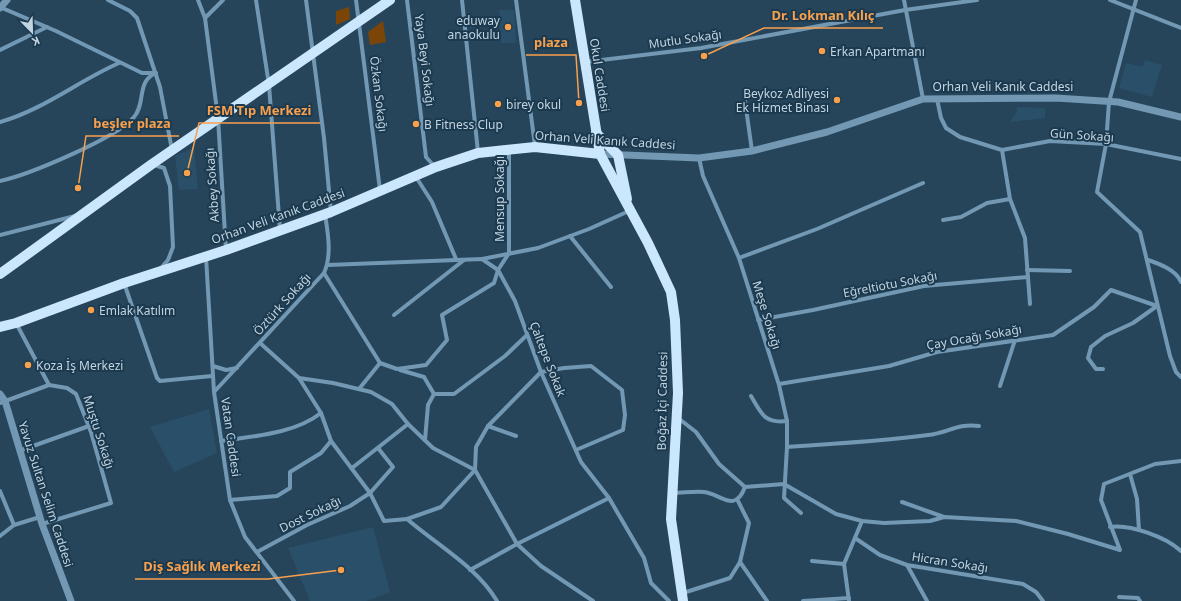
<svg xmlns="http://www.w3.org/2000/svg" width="1181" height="601" font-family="'Noto Sans',sans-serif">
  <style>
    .built { fill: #2a5069 }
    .green { fill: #7b4507 }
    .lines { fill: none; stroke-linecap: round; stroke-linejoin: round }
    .minor { stroke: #7298b3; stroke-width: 4 }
    .tertiary { stroke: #7298b3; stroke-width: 7 }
    .primary { stroke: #cae7fe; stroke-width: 10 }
    .poi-dot { fill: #f9a04d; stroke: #1b3a4f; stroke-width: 1.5 }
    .labels { text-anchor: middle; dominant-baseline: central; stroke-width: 4; stroke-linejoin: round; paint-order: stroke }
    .poi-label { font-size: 12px; fill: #c3d4e1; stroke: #1b3a4f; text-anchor: start }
    .street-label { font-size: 12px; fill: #c3d4e1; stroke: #1b3a4f }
    .leader { fill: none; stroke: #f9a04d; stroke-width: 1.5 }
    .callout-dot { fill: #f9a04d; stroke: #1b3a4f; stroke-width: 1.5 }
    .callout-label { font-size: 13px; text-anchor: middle; font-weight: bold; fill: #f9a04d; stroke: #1b3a4f; stroke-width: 4; stroke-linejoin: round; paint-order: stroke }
  </style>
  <rect width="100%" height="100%" fill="#26455a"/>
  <g class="built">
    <polygon points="499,10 514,10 516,43 501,43"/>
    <polygon points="1145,60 1162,65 1152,97 1119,88 1126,63 1143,67"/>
    <polygon points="1017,107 1045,108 1045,118 1010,122 1017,111"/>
    <polygon points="194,148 198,189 179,190 175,156"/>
    <polygon points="209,409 217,453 174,472 150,427"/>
    <polygon points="373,527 390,592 366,601 310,601 288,548"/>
  </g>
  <g class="green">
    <polygon points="349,7 350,19 336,25 336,11"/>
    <polygon points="383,21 386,42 370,45 368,32"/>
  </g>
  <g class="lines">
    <g class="minor">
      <polyline points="108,0 130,11 137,18 160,87 172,150"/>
      <polyline points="198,0 205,18 218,118 226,250"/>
      <polyline points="256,0 269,85 280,230"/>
      <polyline points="306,0 324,138 331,212"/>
      <polyline points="356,0 380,190"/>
      <polyline points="407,0 426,157 435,167"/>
      <polyline points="462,0 478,152"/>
      <polyline points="516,0 535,146"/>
      <polyline points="904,0 923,99"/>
      <polyline points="1110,0 1181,28"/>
      <polyline points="1136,0 1109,102 1106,144 1097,192 1140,232 1170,356 1176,372 1181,377"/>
      <polyline points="0,7 56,31 142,73 154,73"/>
      <polyline points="205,18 223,0"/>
      <polyline points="0,50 47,27"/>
      <polyline points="585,62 701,48 905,10 977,0"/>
      <polyline points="937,99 941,118 946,128 960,137 1002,150 1050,141 1106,144 1181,159"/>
      <polyline points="745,101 752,151"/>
      <path d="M0 122C43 110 78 81 119 63"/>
      <polyline points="1002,150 1010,199 1025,238 1030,304"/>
      <polyline points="699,158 703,176 739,258 779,385 787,421 787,447 784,498 801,513"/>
      <polyline points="154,165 164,168 170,186 173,247 168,260 161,268"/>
      <polyline points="416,177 432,202 456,259"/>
      <path d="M0 181C28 175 117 138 134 117 146 104 136 81 156 73"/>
      <polyline points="943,220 961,217 987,203 1010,199"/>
      <polyline points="0,235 75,216"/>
      <polyline points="570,236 611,287"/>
      <polyline points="206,257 214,392 230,500 245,537 294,601"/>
      <polyline points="739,258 817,229 923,183"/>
      <polyline points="482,259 538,248 589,229 629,211"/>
      <path d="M1148 260C1160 264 1176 270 1181 282"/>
      <polyline points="328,265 482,259 498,270 515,301 541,372 581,462 609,498 644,558 651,583 669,601"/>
      <polyline points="1027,270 1070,271"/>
      <polyline points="324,273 380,363 397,369 426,365 447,340 442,315 494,283 498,270 509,253 509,150"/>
      <polyline points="124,283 157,378 160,381 212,376"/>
      <polyline points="394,315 464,260"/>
      <polyline points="758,320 813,310 924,286 1028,277"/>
      <polyline points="16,323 49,385 67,388 76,394 91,432 111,503 42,524"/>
      <path d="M260 343 299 378 321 413 331 441 370 493 384 521 407 519C437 545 477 567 497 601"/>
      <polyline points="213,366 226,370 237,368"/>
      <polyline points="1103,369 1096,369 1088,358 1091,347 1105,336 1133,323 1157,306"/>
      <polyline points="400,370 424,377 434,394"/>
      <polyline points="299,378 333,383 371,392 392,404 408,424 433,448 475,470 517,544 541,566 593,601"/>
      <polyline points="779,384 889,366 937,352 1053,335 1094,307 1111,290 1157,306"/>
      <polyline points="1000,386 1015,340"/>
      <polyline points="359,389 380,363"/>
      <path d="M214 392 324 273C332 255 328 234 325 214"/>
      <path d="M751 396C761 413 764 424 787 421"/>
      <polyline points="0,403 49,385"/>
      <polyline points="678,418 696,432 719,464 745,487 784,484 836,514 862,521 884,523 930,521 944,517 1016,521 1068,534 1120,550 1101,500 1104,484 1155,464 1181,461"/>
      <polyline points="488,426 516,436"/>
      <polyline points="425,440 428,405 434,394 454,394 505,356 527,335"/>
      <path d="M221 441C254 436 294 434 321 413"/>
      <path d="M787 447C834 444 882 441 928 435 948 433 957 423 979 426"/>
      <polyline points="19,451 89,426"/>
      <polyline points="352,468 408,424"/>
      <polyline points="1130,474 1137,499 1139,530"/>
      <polyline points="0,491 14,525 0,536"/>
      <path d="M673 493C683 493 694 491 704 492 721 494 735 514 745 487"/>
      <polyline points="230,500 277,496 290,488 290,472 321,453 331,441"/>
      <polyline points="902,502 944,517"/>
      <polyline points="407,519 441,507 475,470 476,447 488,426 541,372 564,368 591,366 622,390 625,415 623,430 576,450"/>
      <polyline points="14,525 40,517"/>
      <path d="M1110 527C1130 524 1166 537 1181 551"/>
      <polyline points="855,538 880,555 907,565 1023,584 1036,592 1043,601"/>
      <polyline points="257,552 307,525 350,506 370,493 393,467 378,448"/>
      <polyline points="812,561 844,564"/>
      <polyline points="740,562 767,601"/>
      <polyline points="907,565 927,601"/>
      <polyline points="470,570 517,544 609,498"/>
      <polyline points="683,593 730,578 740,562 749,523 737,499"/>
      <polyline points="1119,597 1138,598 1140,601"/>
      <polyline points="803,601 849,598"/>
      <polyline points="849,601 844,564 862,521"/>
    </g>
    <g class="tertiary">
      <polyline points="0,8 7,0"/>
      <polyline points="600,154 699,158 752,151 827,132 923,99 1056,98 1118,102 1181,117"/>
      <polyline points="0,394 5,401 42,524 71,601"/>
    </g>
    <g class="primary">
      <polyline points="575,0 600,154 648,243 671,292 675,320 678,393 671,519 683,601"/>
      <polyline points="596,133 618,155 627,199"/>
      <polyline points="0,274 152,164 390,0"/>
      <polyline points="0,327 16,323 124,283 226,250 331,212 436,167 478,153 535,147 600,154"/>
    </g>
  </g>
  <g class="poi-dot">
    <circle cx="508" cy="27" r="4"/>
    <circle cx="822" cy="51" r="4"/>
    <circle cx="837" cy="100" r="4"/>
    <circle cx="498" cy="104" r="4"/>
    <circle cx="416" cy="124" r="4"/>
    <circle cx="91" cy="310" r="4"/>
    <circle cx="28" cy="365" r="4"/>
  </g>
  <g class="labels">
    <g class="poi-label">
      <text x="500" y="20" text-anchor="end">eduway<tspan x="500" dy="14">anaokulu</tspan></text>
      <text x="830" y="51">Erkan Apartmanı</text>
      <text x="829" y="93" text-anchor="end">Beykoz Adliyesi<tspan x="829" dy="14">Ek Hizmet Binası</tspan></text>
      <text x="506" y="104">birey okul</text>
      <text x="424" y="124">B Fitness Clup</text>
      <text x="99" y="310">Emlak Katılım</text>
      <text x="36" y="365">Koza İş Merkezi</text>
    </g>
    <g class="street-label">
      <text transform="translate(685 39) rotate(-8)">Mutlu Sokağı</text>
      <text transform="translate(425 60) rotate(83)">Yaya Beyi Sokağı</text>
      <text transform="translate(600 75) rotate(81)">Okul Caddesi</text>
      <text x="1003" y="86">Orhan Veli Kanık Caddesi</text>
      <text transform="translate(379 94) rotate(83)">Özkan Sokağı</text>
      <text transform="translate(1082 135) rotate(4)">Gün Sokağı</text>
      <text transform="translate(605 140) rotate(4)">Orhan Veli Kanık Caddesi</text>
      <text transform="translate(212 185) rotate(-94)">Akbey Sokağı</text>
      <text transform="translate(499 199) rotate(-90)">Mensup Sokağı</text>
      <text transform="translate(278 216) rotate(-20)">Orhan Veli Kanık Caddesi</text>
      <text transform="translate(890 284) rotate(-11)">Eğreltiotu Sokağı</text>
      <text transform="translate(282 304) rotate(-48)">Öztürk Sokağı</text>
      <text transform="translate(767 315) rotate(73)">Meşe Sokağı</text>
      <text transform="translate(974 337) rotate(-10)">Çay Ocağı Sokağı</text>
      <text transform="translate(548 359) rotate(69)">Çaltepe Sokak</text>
      <text transform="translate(662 401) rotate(-89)">Boğaz İçi Caddesi</text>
      <text transform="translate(99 432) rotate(72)">Muştu Sokağı</text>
      <text transform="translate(231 437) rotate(82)">Vatan Caddesi</text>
      <text transform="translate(46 494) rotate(72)">Yavuz Sultan Selim Caddesi</text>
      <text transform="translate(310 514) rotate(-26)">Dost Sokağı</text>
      <text transform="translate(950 562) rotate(9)">Hicran Sokağı</text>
    </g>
  </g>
  <path class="leader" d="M704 56L764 28H883M579 103L576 55H526M187 173L199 123H320M78 188L86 136H179M341 570L268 579H135"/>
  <g class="callout-dot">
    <circle cx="704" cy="56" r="4"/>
    <circle cx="579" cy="103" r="4"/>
    <circle cx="187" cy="173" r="4"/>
    <circle cx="78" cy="188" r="4"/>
    <circle cx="341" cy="570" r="4"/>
  </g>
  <g class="callout-label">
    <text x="823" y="20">Dr. Lokman Kılıç</text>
    <text x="551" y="47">plaza</text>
    <text x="259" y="115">FSM Tıp Merkezi</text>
    <text x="132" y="128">beşler plaza</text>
    <text x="202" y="571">Diş Sağlık Merkezi</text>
  </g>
  <g transform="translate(32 32) rotate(157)" stroke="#1b3a4f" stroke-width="3" paint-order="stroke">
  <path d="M0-3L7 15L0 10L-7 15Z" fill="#c3d4e1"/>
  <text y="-6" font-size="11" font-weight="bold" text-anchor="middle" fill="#c3d4e1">K</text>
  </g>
</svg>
